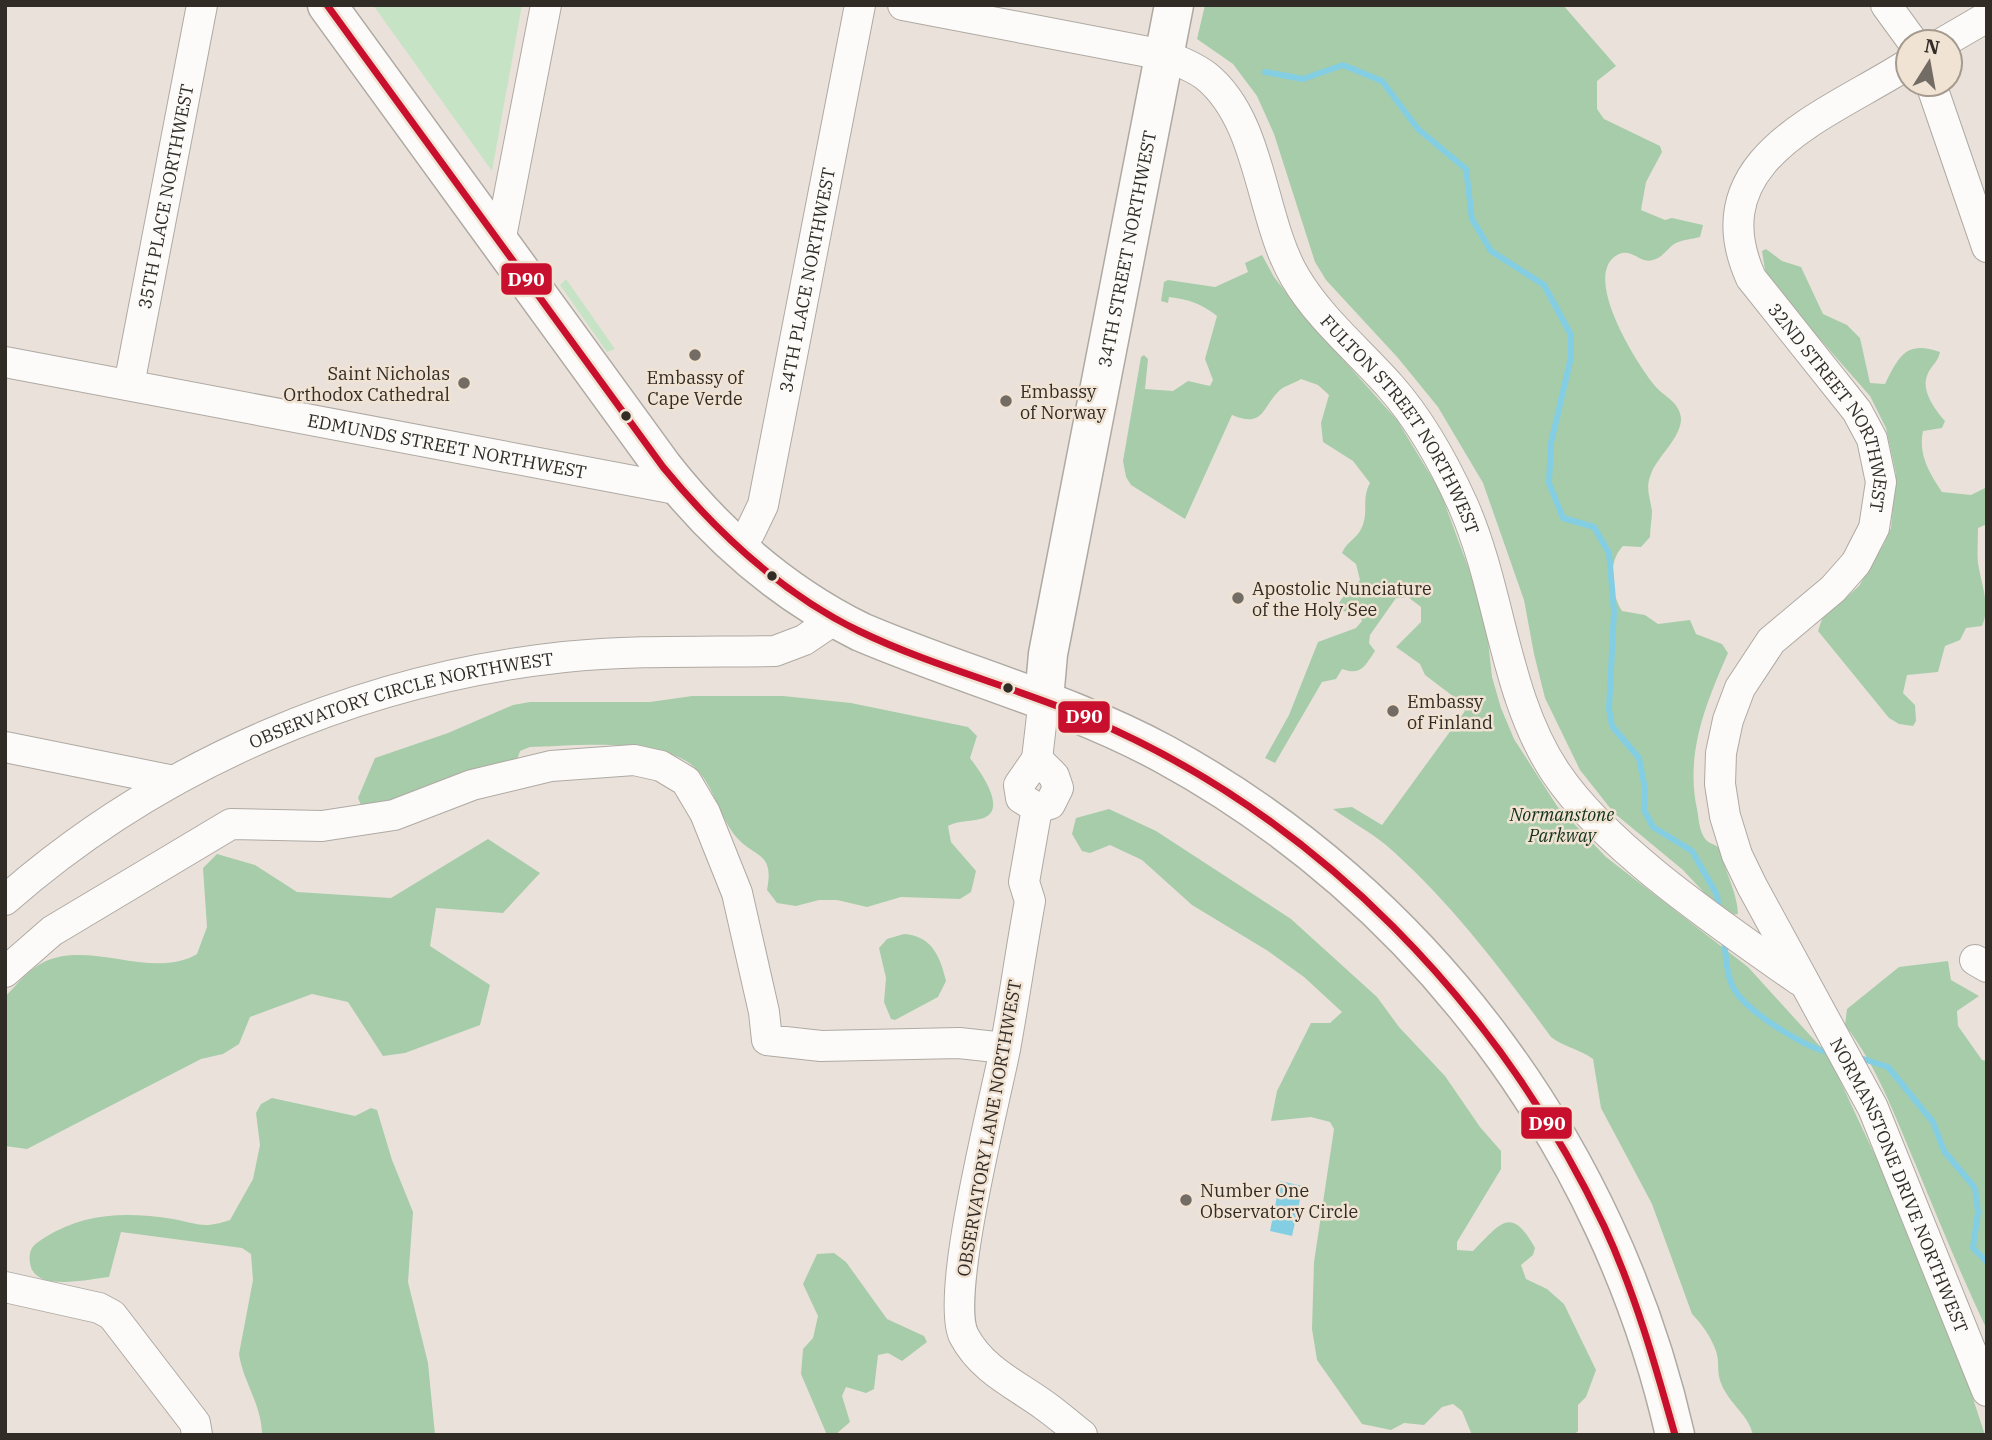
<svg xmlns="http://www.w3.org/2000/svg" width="1992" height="1440" font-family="'IBM Plex Serif',serif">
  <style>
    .green { fill: #c6e3c5 }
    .forest { fill: #a7ccaa }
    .water { fill: #84cee3 }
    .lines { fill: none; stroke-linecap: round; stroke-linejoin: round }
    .stream { stroke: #84cee3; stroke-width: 6 }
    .minor-casing { stroke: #afa9a3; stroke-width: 32 }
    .major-casing { stroke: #afa9a3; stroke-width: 41 }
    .minor { stroke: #fcfbf9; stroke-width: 30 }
    .major { stroke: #fcfbf9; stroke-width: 38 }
    .bus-1-casing { stroke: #f1e3d3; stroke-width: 12 }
    .bus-1 { stroke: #c8102e; stroke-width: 7 }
    .poi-dot { fill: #726c65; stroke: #f1e3d3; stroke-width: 2.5 }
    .bus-dot { fill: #322c26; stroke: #f1e3d3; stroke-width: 2.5 }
    .labels { text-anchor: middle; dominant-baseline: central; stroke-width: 5; stroke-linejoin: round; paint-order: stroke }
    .street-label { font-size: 18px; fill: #322c26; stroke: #f1e3d3 }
    .poi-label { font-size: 18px; fill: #322c26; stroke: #f1e3d3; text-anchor: start }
    .park-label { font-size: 18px; font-style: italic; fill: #11311a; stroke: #f1e3d3 }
    .line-badge { stroke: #f1e3d3; stroke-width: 2.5 }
    .badge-label { font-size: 19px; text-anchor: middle; font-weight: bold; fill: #fff }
  </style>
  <rect width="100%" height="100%" fill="#eae2da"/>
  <g class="green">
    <polygon points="373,5 522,5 492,171"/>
    <polygon points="566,279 615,349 607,352 560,285"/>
  </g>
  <g class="forest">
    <path d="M1205 5H1563L1616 66 1597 81V109L1604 119 1660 146 1662 152 1646 182 1641 210 1665 220 1672 218 1703 225 1700 237C1692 239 1681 240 1674 244 1667 249 1662 258 1653 260 1640 264 1632 248 1619 254 1579 273 1637 364 1655 386 1664 397 1679 401 1681 418 1682 437 1657 457 1651 474 1645 488 1650 497 1652 511 1652 519 1650 529 1650 537L1641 547 1623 546C1607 562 1611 594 1622 611L1645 615 1658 624 1690 620 1696 634 1722 644 1728 653C1706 703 1685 754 1697 809 1699 820 1699 831 1706 840 1710 844 1715 844 1719 848 1724 868 1738 895 1738 914L1726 916 1683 870 1614 813 1580 770 1545 698 1534 654 1524 600 1483 483 1438 407 1398 358 1326 280 1315 262 1274 134 1257 96 1233 64 1197 39Z"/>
    <path d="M1766 249 1782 261 1801 267 1823 314 1847 325 1860 338 1870 383 1885 384C1899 356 1906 340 1940 352 1938 363 1930 366 1927 376 1921 391 1936 411 1945 421L1942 428 1923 431C1918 454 1929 473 1942 492L1971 495 1987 487V524L1978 528C1978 540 1977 552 1978 563 1981 583 1991 606 1982 626L1966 628 1960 640 1945 646 1938 672 1907 675 1903 693 1915 705 1916 721 1913 726 1899 724 1889 718 1818 631 1822 619 1859 586 1884 544 1891 528 1896 474 1886 428 1870 396 1775 288 1765 270 1762 251Z"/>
    <path d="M1262 255 1274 277 1306 318 1397 420 1440 491 1477 591 1487 631 1492 677 1501 708 1514 739 1557 806 1606 857 1748 967 1828 1055 1893 1194 1957 1350 1985 1435H1753C1749 1417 1735 1408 1726 1393 1714 1373 1721 1367 1716 1351 1711 1337 1702 1324 1692 1314L1652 1204 1601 1108 1593 1059C1579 1049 1564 1047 1551 1037 1501 969 1450 901 1386 845 1370 832 1350 821 1333 809L1352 807 1382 825 1465 711 1454 697 1425 675 1420 664 1396 647 1421 622V607L1408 597 1396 598 1370 635 1369 643 1375 651C1365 666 1361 676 1342 669L1336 679 1322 682 1275 763 1265 758 1289 715 1318 642 1356 628 1362 621 1360 616 1343 611 1339 603C1345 592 1354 589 1360 580L1356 564 1342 553C1346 542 1358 538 1362 527 1369 511 1361 500 1370 483L1353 461 1323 442 1321 423 1329 395 1318 385 1301 379C1295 383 1286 385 1280 390 1262 406 1265 429 1232 415L1185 519 1131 485 1126 477 1123 461 1141 357 1144 355 1148 359 1145 389 1173 391 1188 381 1210 386 1213 380 1205 359 1217 316C1202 304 1188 299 1169 297L1168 303 1161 301 1164 282 1168 280 1215 287 1248 272 1245 263Z"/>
    <path d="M692 696H783L851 703 968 727 977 736 970 758C979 770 1011 812 980 819 968 822 960 820 948 826L951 842 976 871 971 892 960 899 901 897 867 907 837 900H819L796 906 777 903 767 890C775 849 752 859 733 833 719 814 714 789 699 772 669 735 573 746 530 747L520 751 516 763C495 765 475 769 455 775 425 786 395 811 361 805L358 798 375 758 448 733 513 705 530 702H650Z"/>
    <path d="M1109 809 1156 831 1291 919 1377 997 1399 1027 1445 1076 1480 1127 1501 1151V1169L1457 1242V1250L1473 1251C1501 1223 1511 1205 1535 1248L1533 1255 1521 1265 1526 1279 1547 1289 1564 1304 1596 1370 1586 1397 1578 1405V1431L1574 1435H1472L1462 1411 1453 1404 1442 1407 1424 1425 1404 1423 1391 1430 1362 1424 1317 1360 1312 1329 1314 1262 1334 1129 1330 1122 1311 1117 1271 1121 1277 1091 1311 1023H1330L1342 1012 1304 977 1268 951 1192 905 1142 860 1110 845 1090 853 1082 851 1072 834 1076 818Z"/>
    <path d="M488 839 540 873 503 913 436 908 430 946 490 985 480 1025 405 1053 383 1056 348 1002 312 994 250 1017 239 1044 223 1054 201 1059 27 1149 5 1146V997C17 984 30 968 46 961 92 941 153 980 197 954L207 927 203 868 217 854 255 865 297 892 391 898Z"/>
    <path d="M904 934C932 936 940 956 946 981L938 997 895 1020 891 1019 884 1002 886 978 879 948 887 939Z"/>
    <path d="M1948 961 1951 980 1979 996 1957 1011 1958 1026 1982 1060 1987 1061V1330C1961 1275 1938 1219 1915 1163 1895 1116 1877 1066 1845 1025L1847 1009 1899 967Z"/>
    <path d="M272 1098 355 1116 371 1108 377 1110 392 1160 413 1212 408 1282 428 1363 435 1435H262C262 1405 243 1382 239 1354L253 1280 251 1254 242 1248 121 1232 109 1277C87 1279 34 1293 30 1263 28 1249 33 1245 44 1238 85 1212 127 1212 173 1219 199 1224 203 1229 230 1220L253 1179 260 1145 256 1113 261 1104Z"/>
    <polygon points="834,1253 846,1262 887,1319 924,1336 927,1342 902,1361 888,1353 878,1355 874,1389 866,1393 846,1387 842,1396 850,1422 835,1435 827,1435 801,1374 803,1349 813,1338 818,1316 803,1284 817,1254"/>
  </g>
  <polygon class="water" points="1280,1181 1303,1186 1292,1236 1270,1231"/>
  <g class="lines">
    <g class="stream">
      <polyline points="1265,72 1303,79 1343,65 1382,81 1418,129 1466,169 1472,219 1491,251 1544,285 1571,335 1571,357 1551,443 1549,483 1563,518 1594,527 1609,553 1614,611 1609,709 1612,726 1639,758 1645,789 1644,810 1653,827 1692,851 1717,895 1719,911"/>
      <path d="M1724 939C1726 955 1726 979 1736 992 1751 1014 1807 1049 1832 1053"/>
      <polyline points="1854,1056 1888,1067 1933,1122 1944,1151 1975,1188 1978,1212 1973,1248 1987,1262"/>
    </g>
    <defs>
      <g id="minor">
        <path id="s1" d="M903 5 1164 55C1179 61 1194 67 1206 76 1262 121 1260 218 1295 277 1319 318 1359 351 1390 386 1421 421 1444 463 1463 505 1501 591 1504 696 1556 773 1607 849 1724 927 1799 980"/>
        <polyline points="1886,5 1913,42"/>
        <polyline points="1944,42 1987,17"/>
        <path id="s2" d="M1908 64C1829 115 1697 158 1751 278L1857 411 1872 439 1881 482 1874 528 1856 563 1833 589 1771 641 1740 688 1728 720 1721 753 1720 784 1725 816 1737 855 1752 886 1873 1108 1987 1391"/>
        <polyline points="1931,84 1987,247"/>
        <polyline points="500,242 546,5"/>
        <path id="s3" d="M5 362 681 490"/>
        <path id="s4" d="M129 385 202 5"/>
        <path id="s5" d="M736 550 750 532 763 505 860 5"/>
        <polyline points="5,747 174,781"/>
        <polygon points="1037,759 1054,776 1058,788 1050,804 1037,808 1021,798 1019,785"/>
        <polyline points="1037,759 1044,699"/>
        <path d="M1037 808 1024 882 1030 901C1021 950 1014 1000 1005 1049 995 1101 944 1297 964 1336 982 1370 1015 1384 1044 1405 1057 1414 1069 1425 1082 1435"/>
        <path id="s6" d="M5 900C160 764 359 679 564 657 634 650 705 652 775 651L804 640 835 619"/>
        <polyline points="1975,960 1987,967"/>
        <polyline points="5,972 52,931 231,824 322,826 394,815 472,785 551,766 634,760 661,766 686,781 705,813 737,893 764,1012 767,1040 821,1046 959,1043 1005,1048"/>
        <polyline points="5,1287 99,1308 112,1315 195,1423 197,1435"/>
      </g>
      <g id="major">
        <path d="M327 5 663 467C718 537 782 593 861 632 962 675 1068 702 1164 754 1423 895 1610 1148 1675 1435"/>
        <path id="s7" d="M1044 699 1048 654 1174 5"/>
      </g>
    </defs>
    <use href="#minor" class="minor-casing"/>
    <use href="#major" class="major-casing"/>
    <use href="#minor" class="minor"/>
    <use href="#major" class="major"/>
    <defs>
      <path id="bus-1" d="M327 5 663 467C718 534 781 593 859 631 933 667 1016 687 1092 720 1318 817 1499 1006 1604 1226 1635 1293 1655 1364 1675 1435"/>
    </defs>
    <use href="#bus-1" class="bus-1-casing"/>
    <use href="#bus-1" class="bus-1"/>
  </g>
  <g class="poi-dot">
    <circle cx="695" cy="355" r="7"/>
    <circle cx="464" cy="383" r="7"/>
    <circle cx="1006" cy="401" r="7"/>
    <circle cx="1238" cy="598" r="7"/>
    <circle cx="1393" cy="711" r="7"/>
    <circle cx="1186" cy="1200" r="7"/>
  </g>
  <g class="bus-dot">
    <circle cx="626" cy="416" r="6"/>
    <circle cx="772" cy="576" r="6"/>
    <circle cx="1008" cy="688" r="6"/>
  </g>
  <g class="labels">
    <g class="street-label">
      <text stroke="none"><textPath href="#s4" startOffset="192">35TH PLACE NORTHWEST</textPath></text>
      <text stroke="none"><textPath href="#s7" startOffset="458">34TH STREET NORTHWEST</textPath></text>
      <text stroke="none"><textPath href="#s5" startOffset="282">34TH PLACE NORTHWEST</textPath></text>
      <text stroke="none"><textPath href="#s2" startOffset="455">32ND STREET NORTHWEST</textPath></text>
      <text stroke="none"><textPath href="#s1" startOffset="718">FULTON STREET NORTHWEST</textPath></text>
      <text stroke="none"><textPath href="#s3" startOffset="450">EDMUNDS STREET NORTHWEST</textPath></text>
      <text stroke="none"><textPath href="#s6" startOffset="450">OBSERVATORY CIRCLE NORTHWEST</textPath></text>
      <text transform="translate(989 1128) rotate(-80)">OBSERVATORY LANE NORTHWEST</text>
      <text stroke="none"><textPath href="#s2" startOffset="1344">NORMANSTONE DRIVE NORTHWEST</textPath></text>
    </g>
    <g class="poi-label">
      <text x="450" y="373" text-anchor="end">Saint Nicholas<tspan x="450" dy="21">Orthodox Cathedral</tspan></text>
      <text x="695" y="377" text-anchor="middle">Embassy of<tspan x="695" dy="21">Cape Verde</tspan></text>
      <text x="1020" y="391">Embassy<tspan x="1020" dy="21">of Norway</tspan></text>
      <text x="1252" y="588">Apostolic Nunciature<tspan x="1252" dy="21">of the Holy See</tspan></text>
      <text x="1407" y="701">Embassy<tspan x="1407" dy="21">of Finland</tspan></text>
      <text x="1200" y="1190">Number One<tspan x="1200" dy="21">Observatory Circle</tspan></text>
    </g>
    <g class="park-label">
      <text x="1562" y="814">Normanstone<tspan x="1562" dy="21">Parkway</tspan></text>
    </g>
  </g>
  <g class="line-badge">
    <rect x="500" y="262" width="53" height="34" rx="7" fill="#c8102e"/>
    <rect x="1057" y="700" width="54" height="34" rx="7" fill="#c8102e"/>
    <rect x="1520" y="1106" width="53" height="34" rx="7" fill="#c8102e"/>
  </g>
  <g class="badge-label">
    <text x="526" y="286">D90</text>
    <text x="1084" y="723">D90</text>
    <text x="1547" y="1130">D90</text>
  </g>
  <rect width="1992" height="1440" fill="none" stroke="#322c26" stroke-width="14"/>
  <g transform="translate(1929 63) rotate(11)"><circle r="33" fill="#f1e3d3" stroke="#a59a8e" stroke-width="2"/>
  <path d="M0-5L12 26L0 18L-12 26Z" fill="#726c65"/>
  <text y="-10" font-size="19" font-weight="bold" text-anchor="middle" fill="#322c26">N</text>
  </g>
</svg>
